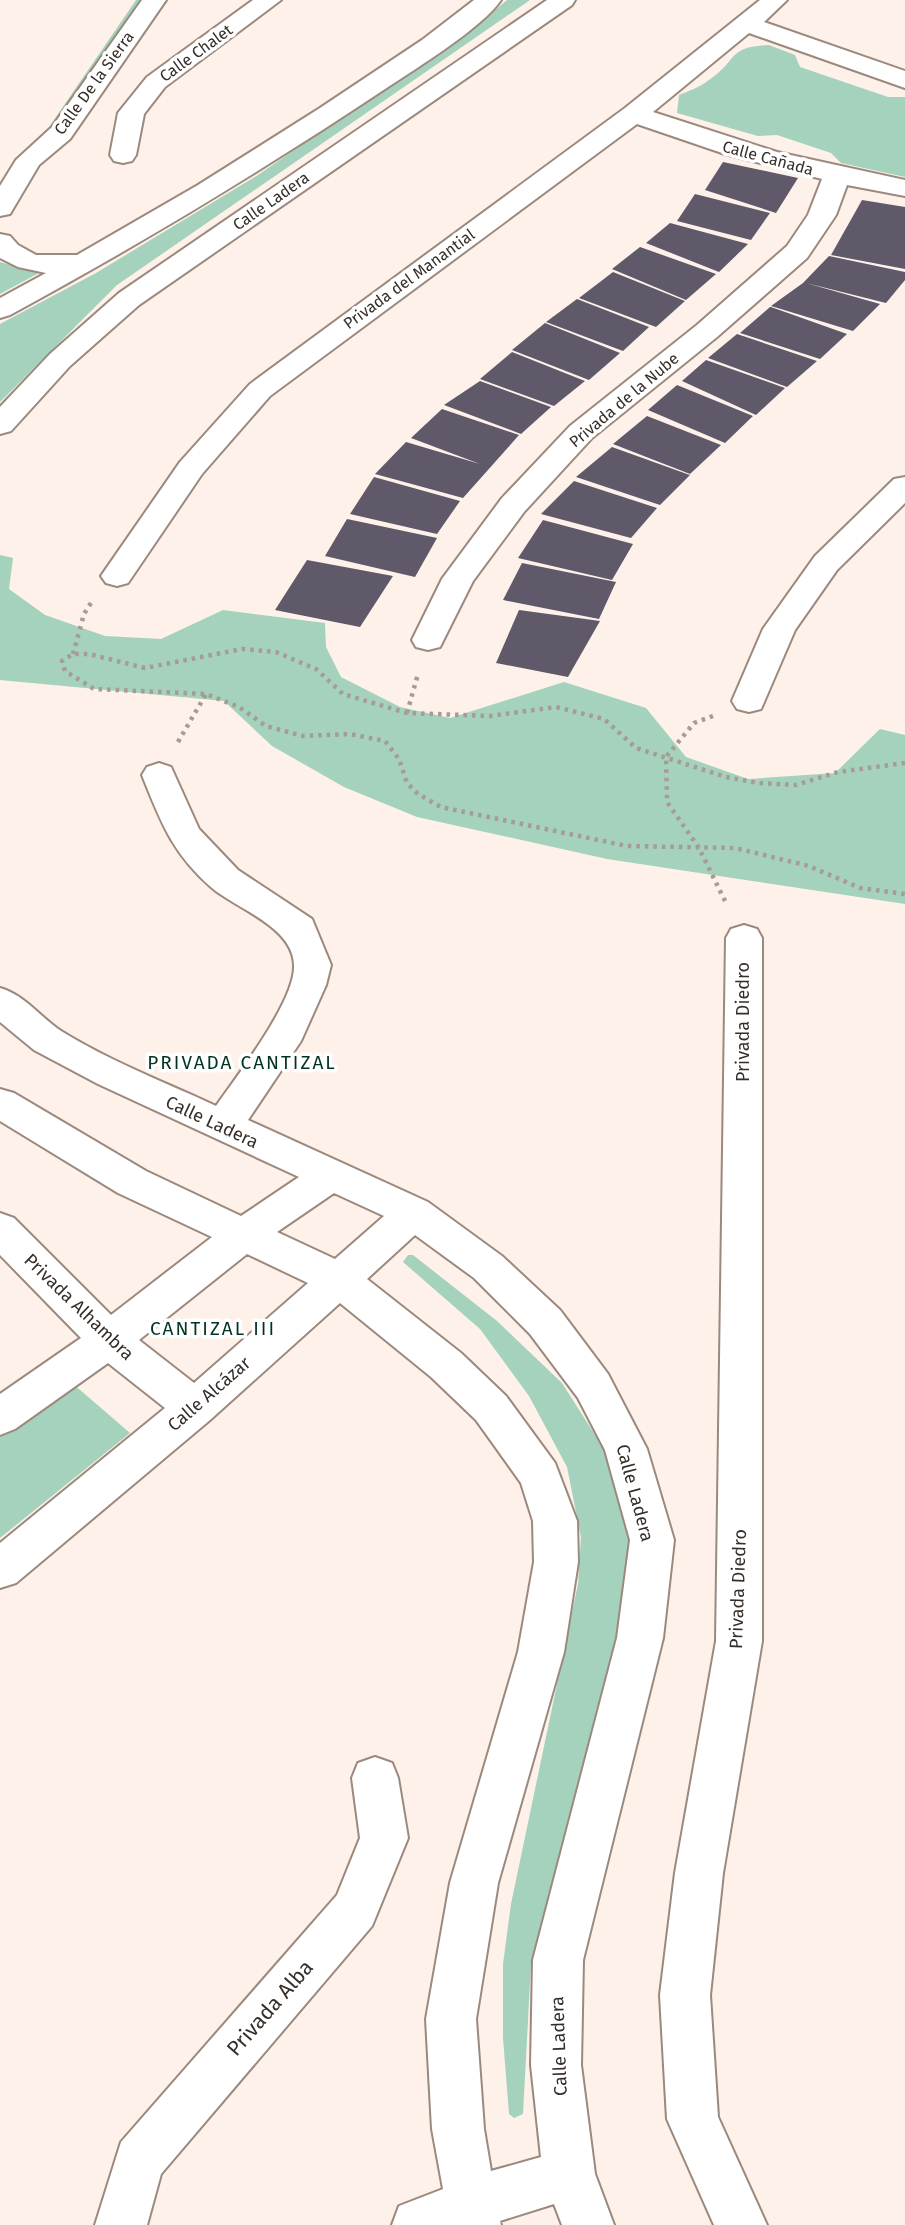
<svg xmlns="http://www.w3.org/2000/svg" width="905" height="2225" font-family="'Fira Sans',sans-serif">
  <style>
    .green { fill: #a4d2bd }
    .building { fill: #5f596a }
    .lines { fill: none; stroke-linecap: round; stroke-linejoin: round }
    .minor-casing { stroke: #9c897d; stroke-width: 4 }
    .path { stroke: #a69b95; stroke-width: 4.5; stroke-dasharray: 3.5 5; stroke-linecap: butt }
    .minor { fill: #fff; fill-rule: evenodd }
    .labels { text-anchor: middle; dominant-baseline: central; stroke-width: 7; stroke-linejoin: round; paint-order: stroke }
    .far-street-label { font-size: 16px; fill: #362e29; stroke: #fff }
    .street-label { font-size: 18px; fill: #362e29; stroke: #fff }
    .neighbourhood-label { font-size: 19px; letter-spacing: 2px; fill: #032; stroke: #fff }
    .near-street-label { font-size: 21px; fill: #362e29; stroke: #fff }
  </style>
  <rect width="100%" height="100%" fill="#fdf1e9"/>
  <g class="green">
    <polygon points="136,0 144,0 50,135 43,136"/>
    <polygon points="507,0 530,0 117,285 0,402 0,324 96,273 258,175 488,16"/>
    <path d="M769 45 795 55 800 67 888 97H905V177L841 163 831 153 777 135 758 136 677 113 679 95C689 91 700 87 709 80 739 60 726 47 769 45Z"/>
    <polygon points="0,262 39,273 0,294"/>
    <polygon points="0,555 13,558 9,589 45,615 105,636 161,639 223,610 325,623 326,647 341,677 400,707 450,718 564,682 646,708 686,757 748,779 835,773 880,729 905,735 905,904 607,859 417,817 344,787 272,746 224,701 0,680"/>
    <polygon points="408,1255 413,1255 497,1321 562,1383 611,1460 633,1538 632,1586 531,1964 523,2114 514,2118 509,2114 503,2038 503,1964 511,1904 578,1584 581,1537 567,1467 529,1396 480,1329 403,1262"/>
    <polygon points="72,1383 130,1433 0,1538 0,1437"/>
  </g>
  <g class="building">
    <polygon points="723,162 798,178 776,213 705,190"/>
    <polygon points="695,194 770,213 751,240 677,221"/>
    <polygon points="862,200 905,207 905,269 831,255"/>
    <polygon points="670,223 748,244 719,272 646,243"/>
    <polygon points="640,247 716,274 686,300 612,269"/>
    <polygon points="829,256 905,272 905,280 886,303 806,283 880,304 853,331 771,306 803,283"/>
    <polygon points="613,272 685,301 656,327 579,298"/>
    <polygon points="577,299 649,327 623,351 546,322"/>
    <polygon points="770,307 771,307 847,334 820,359 740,333"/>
    <polygon points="545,323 620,353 589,380 512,350"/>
    <polygon points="737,334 817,361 787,387 708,358"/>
    <polygon points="512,352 585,381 554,406 480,379"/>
    <polygon points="706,360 785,388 756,415 682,381"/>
    <polygon points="480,381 551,407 521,434 444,405"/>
    <polygon points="677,385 753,416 725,443 648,410"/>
    <polygon points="442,409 519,435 463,498 375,474 406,442 480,464 411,438"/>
    <polygon points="647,416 721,445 690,474 613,444"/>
    <polygon points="612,447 687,474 690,475 660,505 576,477"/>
    <polygon points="374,477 460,501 437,534 350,514"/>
    <polygon points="574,481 657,508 631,538 541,514"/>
    <polygon points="347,519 437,538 415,577 325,556"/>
    <polygon points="543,520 633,544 612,580 518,558"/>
    <polygon points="307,560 393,576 360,627 275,610"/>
    <polygon points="522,563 616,582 599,619 503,600"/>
    <polygon points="519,610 600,621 568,677 496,663"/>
  </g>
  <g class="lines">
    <defs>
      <g id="minor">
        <polygon points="142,0 166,0 70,139 39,165 10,214 0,216 0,186 16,160 52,127"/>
        <polygon points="253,0 281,0 165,87 144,114 136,155 132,161 123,163 114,161 110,155 118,113 147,77"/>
        <path d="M474 0H501C483 27 417 68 388 87 265 169 139 245 10 315L0 318V298L46 273 18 267 0 258V234L10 236 18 245 36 255H77L198 185 320 108 422 40Z"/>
        <polygon points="547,0 575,0 572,5 139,305 70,366 11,431 0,434 0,407 50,354 119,293"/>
        <polygon points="760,0 787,0 764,22 905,71 905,88 749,33 653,112 777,152 905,180 905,196 847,185 836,215 807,258 717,337 592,438 524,512 473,581 440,647 428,650 416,647 412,640 442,579 502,498 570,426 697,325 787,246 808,215 822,179 725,154 637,124 270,396 202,474 128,583 117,586 106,583 101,576 180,462 250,384 625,108"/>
        <polygon points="905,477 905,503 837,570 795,630 761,709 749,712 737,709 732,701 763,629 815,556 894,479"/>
        <path d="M159 763 171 767 199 829 238 870 312 919 331 965 326 985 301 1041 248 1120 428 1202 502 1256 560 1310 608 1374 647 1449 674 1540 663 1638 583 1960 581 2065 595 2174 614 2225H562L554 2204 500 2221 501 2225H392L399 2206 443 2189 432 2129 426 2019 450 1883 518 1652 534 1562 533 1521 521 1483 476 1420 431 1377 340 1303 210 1420 16 1583 0 1588V1543L165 1408 108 1363 15 1429 0 1435V1394L81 1338 0 1255V1213L14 1218 111 1315 212 1237 118 1193 0 1121V1089L14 1093 146 1171 241 1216 299 1177 98 1084 34 1050 0 1022V988C25 995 40 1017 61 1031 109 1061 165 1082 216 1106 237 1076 295 1001 294 966 294 927 237 909 212 888 172 853 161 822 142 775L147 767ZM334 1193 384 1216 335 1259 277 1232ZM415 1235 474 1278 530 1334 578 1398 605 1450 630 1540 617 1638 533 1960 531 2065 541 2157 491 2171 484 2129 476 2019 498 1883 564 1652 578 1562 577 1521 555 1463 506 1396 461 1353 367 1279ZM247 1254 308 1283 194 1383 139 1340Z"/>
        <polygon points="744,925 757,929 762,938 762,1641 723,1873 710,1995 718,2117 767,2225 714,2225 667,2119 660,1995 675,1873 716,1641 726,938 731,929"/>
        <polygon points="375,1757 392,1763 398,1778 408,1838 372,1926 161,2174 147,2225 95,2225 121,2142 337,1895 360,1838 352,1778 358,1763"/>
      </g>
    </defs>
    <use href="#minor" class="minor-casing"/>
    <g class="path">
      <polyline points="73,654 84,614 91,603"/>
      <polyline points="407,713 418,674"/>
      <polyline points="713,716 694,723 666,757 667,802 699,848 726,903"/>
      <polyline points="178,742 206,694"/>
      <polyline points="905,763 838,772 796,785 758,783 726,777 636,748 604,719 556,707 490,716 407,713 343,694 316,669 276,652 242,649 145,668 89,654 73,654 62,661 65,671 94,689 206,694 239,707 266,726 303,736 350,734 385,741 399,759 407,783 418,794 441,807 627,846 735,848 809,866 860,888 905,894"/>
    </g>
    <use href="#minor" class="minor"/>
  </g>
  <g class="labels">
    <g class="far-street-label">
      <text transform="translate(196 53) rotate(-36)">Calle Chalet</text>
      <text transform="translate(94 83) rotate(-54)">Calle De la Sierra</text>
      <text transform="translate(768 158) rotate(15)">Calle Cañada</text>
      <text transform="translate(271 201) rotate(-35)">Calle Ladera</text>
      <text transform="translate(409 279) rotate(-36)">Privada del Manantial</text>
      <text transform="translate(624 400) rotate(-40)">Privada de la Nube</text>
    </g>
    <g class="street-label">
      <text transform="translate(743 1022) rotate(-90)">Privada Diedro</text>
      <text transform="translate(212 1122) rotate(25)">Calle Ladera</text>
      <text transform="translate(79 1307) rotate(44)">Privada Alhambra</text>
      <text transform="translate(209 1394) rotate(-41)">Calle Alcázar</text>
      <text transform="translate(635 1493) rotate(75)">Calle Ladera</text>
      <text transform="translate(738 1589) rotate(-88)">Privada Diedro</text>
      <text transform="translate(559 2046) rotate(-92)">Calle Ladera</text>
    </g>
    <g class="neighbourhood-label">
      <text x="242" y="1062">PRIVADA CANTIZAL</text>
      <text x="213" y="1328">CANTIZAL III</text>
    </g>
    <g class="near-street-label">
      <text transform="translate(270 2008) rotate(-49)">Privada Alba</text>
    </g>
  </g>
</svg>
